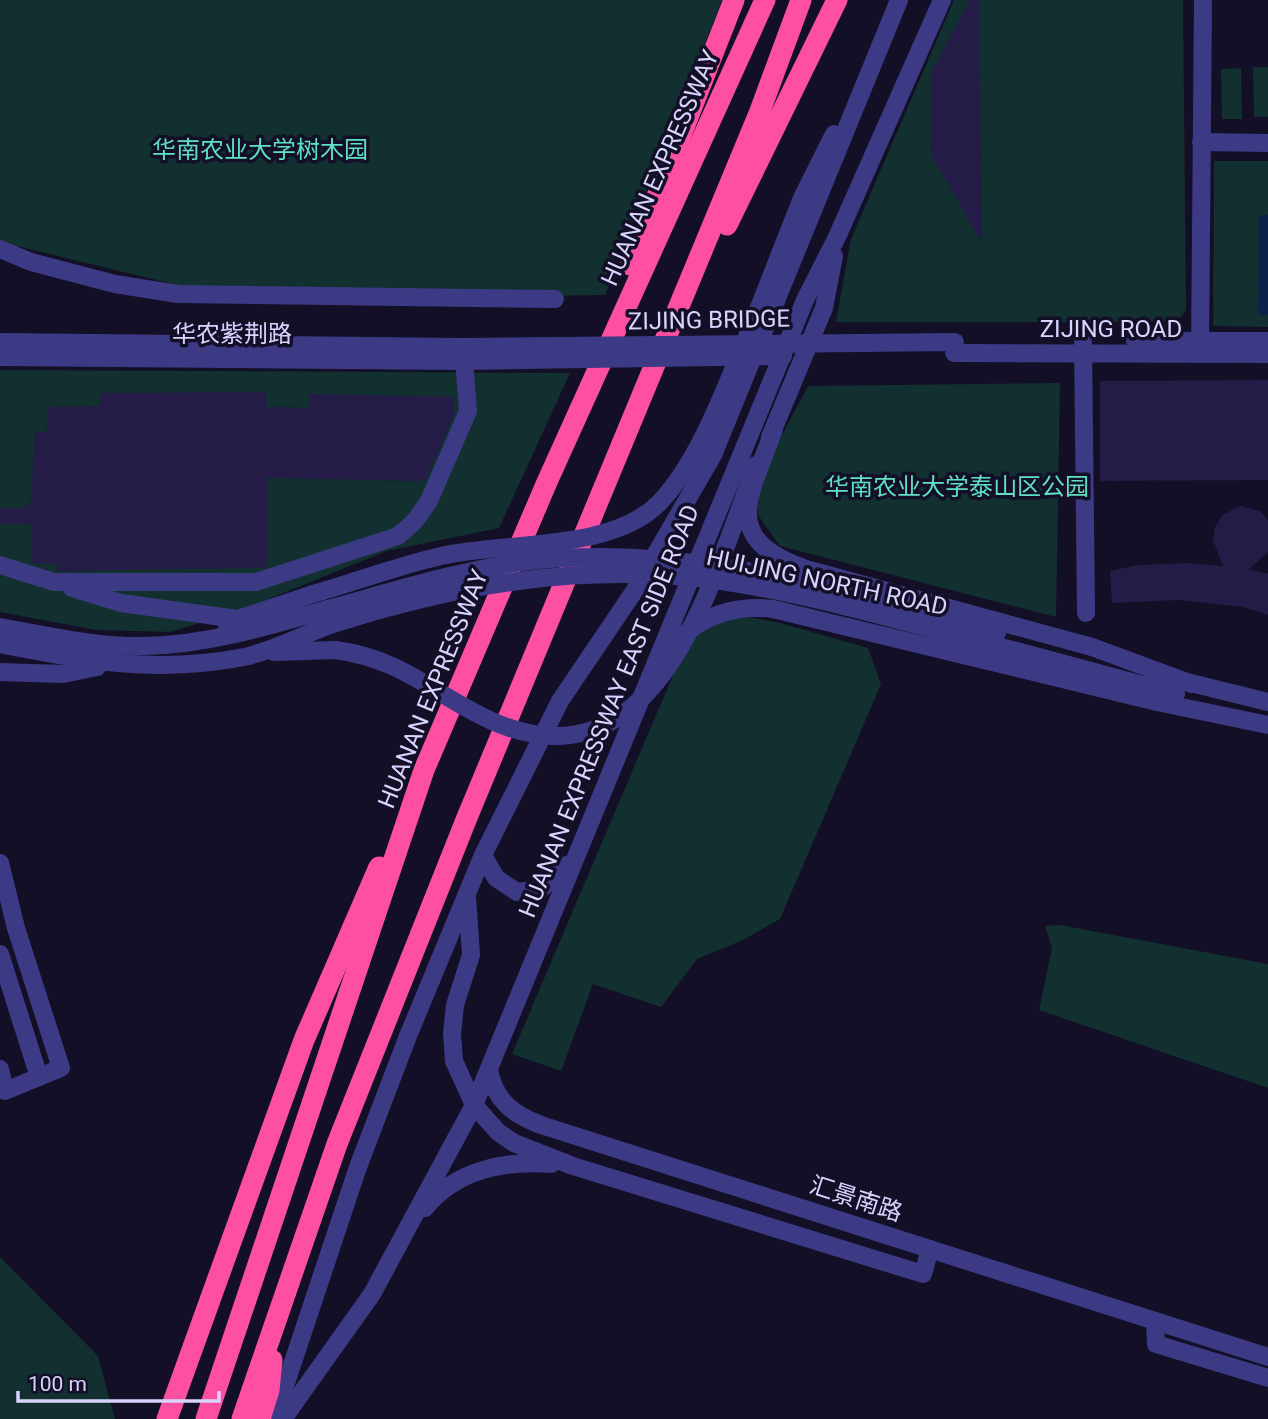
<svg xmlns="http://www.w3.org/2000/svg" width="1268" height="1419" font-family="Roboto,'Noto Sans SC',sans-serif">
  <style>
    .green { fill: #12302f }
    .water { fill: #0c2248 }
    .building { fill: #241b47 }
    .lines { fill: none; stroke-linecap: round; stroke-linejoin: round }
    .minor { stroke: #3d3a85; stroke-width: 18 }
    .highway { stroke: #ff4fa3; stroke-width: 21 }
    .minor-bridge { stroke: #3d3a85; stroke-width: 18 }
    .labels { text-anchor: middle; dominant-baseline: central; stroke-width: 7; stroke-linejoin: round; paint-order: stroke }
    .park-label { font-size: 24px; fill: #5fe0c0; stroke: #130f26 }
    .street-label { font-size: 24px; fill: #d9d4ff; stroke: #130f26 }
  </style>
  <rect width="100%" height="100%" fill="#130f26"/>
  <g class="green">
    <polygon points="0,0 722,0 605,295 179,302 177,285 0,242"/>
    <polygon points="954,0 1183,0 1186,310 1176,322 836,322 851,239"/>
    <polygon points="1253,67 1268,67 1268,117 1254,117"/>
    <polygon points="1241,68 1242,119 1222,119 1221,69"/>
    <polygon points="1214,161 1268,161 1268,327 1213,326"/>
    <polygon points="0,370 570,373 499,528 387,551 237,612 170,632 96,630 0,612"/>
    <polygon points="1060,383 1056,617 780,546 758,515 759,478 808,386"/>
    <polygon points="748,617 780,623 868,648 881,684 780,919 743,940 697,959 661,1007 593,984 561,1071 512,1054 688,640 724,621"/>
    <polygon points="1060,925 1268,964 1268,1088 1039,1010 1052,948 1045,926"/>
    <polygon points="0,1257 98,1356 115,1419 0,1419"/>
  </g>
  <polygon class="water" points="1259,215 1268,215 1268,315 1258,315"/>
  <g class="building">
    <polygon points="970,0 979,0 982,243 931,154 932,71"/>
    <polygon points="1268,380 1268,480 1100,481 1100,381"/>
    <polygon points="266,392 266,407 309,408 309,394 454,397 454,415 425,481 267,478 267,566 262,568 57,571 57,564 32,563 31,524 0,524 0,508 23,508 31,502 35,432 47,432 48,407 101,406 101,393"/>
    <polygon points="1241,506 1260,511 1268,520 1268,552 1249,569 1268,574 1268,615 1243,607 1180,600 1112,603 1110,571 1138,565 1187,563 1223,566 1213,540 1214,530 1222,515"/>
  </g>
  <g class="lines">
    <g class="minor">
      <polyline points="1201,142 1268,143"/>
      <polyline points="0,249 31,262 115,284 178,294 555,299"/>
      <polyline points="756,315 802,198 834,134"/>
      <polyline points="1135,341 1268,341"/>
      <polyline points="0,342 463,347 468,411 429,501 414,522 398,536 256,582 54,582 0,565"/>
      <polyline points="1083,342 1086,613"/>
      <polyline points="954,353 1268,354"/>
      <polyline points="1200,354 1203,0"/>
      <polyline points="0,357 464,361"/>
      <path d="M774 429C750 497 718 538 806 569L1092 647 1192 684"/>
      <polyline points="770,437 824,308 834,256"/>
      <polyline points="72,588 121,603 237,619"/>
      <polyline points="226,623 313,594"/>
      <path d="M0 627C46 635 96 647 144 646 206 645 269 626 328 609"/>
      <path d="M686 633C712 612 741 605 773 609L1157 702 1268 725"/>
      <path d="M0 644C85 661 157 674 244 657 273 651 302 635 330 625"/>
      <polyline points="994,645 1176,694"/>
      <polyline points="274,652 335,650"/>
      <polyline points="0,672 63,674 97,667"/>
      <polyline points="1183,681 1268,702"/>
      <polyline points="483,855 496,878 517,892 541,889 566,865"/>
      <polyline points="0,863 16,928 61,1068 5,1091 0,1069"/>
      <polyline points="467,896 471,955 455,1005 452,1034 454,1061 474,1105 498,1132 514,1143 573,1166 923,1274 930,1249"/>
      <polyline points="0,954 39,1077"/>
      <path d="M489 1071C496 1102 513 1114 541 1125L1268 1357"/>
      <path d="M425 1208C456 1170 504 1160 551 1164"/>
      <polyline points="1155,1321 1156,1344 1268,1378"/>
      <polyline points="274,1419 358,1167 408,1036 483,855 560,701 635,590 713,455 899,0"/>
      <polyline points="283,1419 372,1294 474,1105 805,300 837,237 942,0"/>
    </g>
    <g class="highway">
      <polyline points="727,225 837,0"/>
      <polyline points="630,265 734,0"/>
      <polyline points="167,1419 304,1040 379,867"/>
      <polyline points="206,1419 424,770 547,482 765,0"/>
      <polyline points="242,1419 337,1144 466,820 760,111 801,0"/>
      <polyline points="260,1419 269,1390 272,1360"/>
    </g>
    <g class="minor-bridge">
      <polyline points="463,347 955,342"/>
      <polyline points="464,361 783,356"/>
      <path d="M313 594C355 582 397 566 441 556 506 541 611 552 659 503 702 459 731 372 756 315"/>
      <path d="M328 609C394 591 460 570 529 561 693 542 841 593 997 633"/>
      <path d="M330 625C457 584 586 562 721 581 812 594 904 623 994 645"/>
      <path d="M335 650C406 659 438 699 499 724 662 789 713 574 756 465"/>
    </g>
  </g>
  <g class="labels">
    <g class="park-label">
      <text x="260" y="150">华南农业大学树木园</text>
      <text x="957" y="487">华南农业大学泰山区公园</text>
    </g>
    <g class="street-label">
      <text transform="translate(660 168) rotate(-66)">HUANAN EXPRESSWAY</text>
      <text transform="translate(709 320) rotate(-1)">ZIJING BRIDGE</text>
      <text x="1111" y="329">ZIJING ROAD</text>
      <text x="232" y="334">华农紫荆路</text>
      <text transform="translate(827 582) rotate(12)">HUIJING NORTH ROAD</text>
      <text transform="translate(433 689) rotate(-68)">HUANAN EXPRESSWAY</text>
      <text transform="translate(609 711) rotate(-68)">HUANAN EXPRESSWAY EAST SIDE ROAD</text>
      <text transform="translate(856 1199) rotate(18)">汇景南路</text>
    </g>
  </g>
  <path d="M18 1391v10h201v-10" fill="none" stroke="#d9d4ff" stroke-width="3.5"/>
  <text x="28" y="1391" font-size="21" fill="#d9d4ff" stroke="#130f26" stroke-width="5" paint-order="stroke">100 m</text>
</svg>
